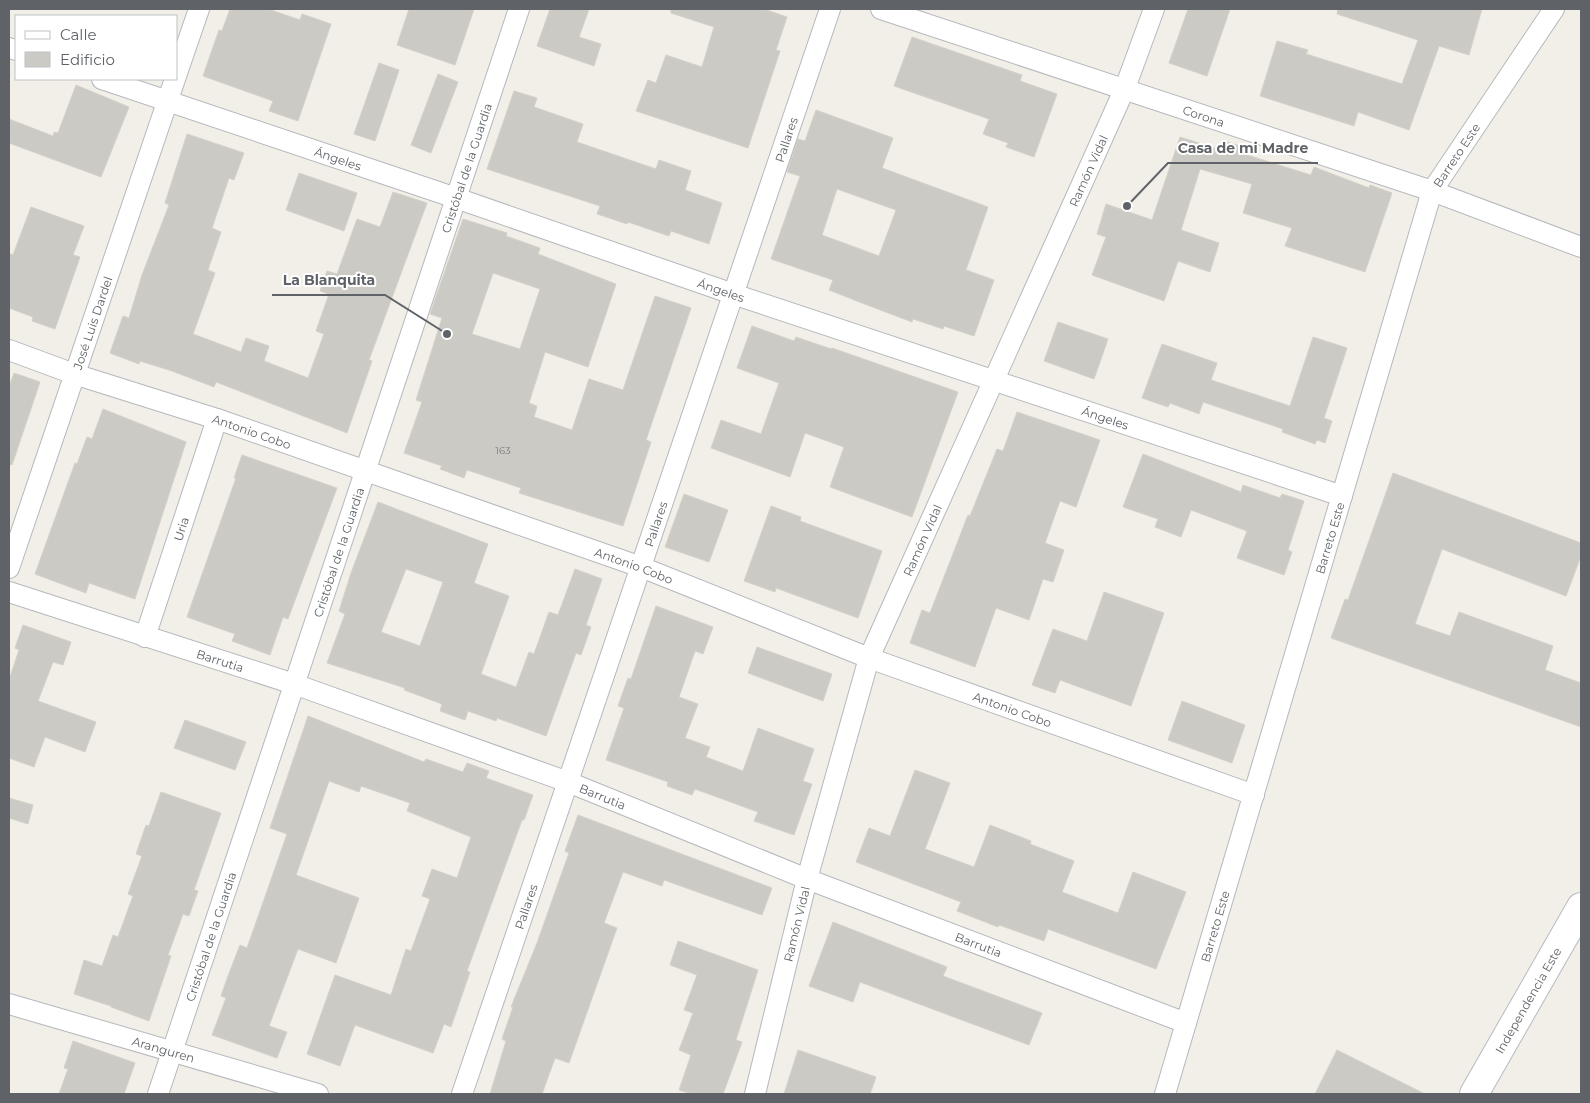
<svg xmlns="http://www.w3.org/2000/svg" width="1590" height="1103" font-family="Montserrat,sans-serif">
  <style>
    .building { fill: #cccac5; stroke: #d6d1c6; fill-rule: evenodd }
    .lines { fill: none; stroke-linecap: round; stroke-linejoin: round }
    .minor-casing { stroke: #b5b8bc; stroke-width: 22 }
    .secondary-casing { stroke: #b6babf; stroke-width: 30 }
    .minor { stroke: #fff; stroke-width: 20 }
    .secondary { stroke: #fff; stroke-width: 28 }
    .labels { text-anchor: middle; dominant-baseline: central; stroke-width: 4; stroke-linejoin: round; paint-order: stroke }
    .number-label { font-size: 10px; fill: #7a7d7f }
    .street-label { font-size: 12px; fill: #5f6368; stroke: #fff }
    .leader { fill: none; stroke: #5f6368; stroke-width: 2 }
    .callout-dot { fill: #5f6368; stroke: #fff; stroke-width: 2 }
    .callout-label { font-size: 14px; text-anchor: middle; font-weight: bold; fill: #5f6368; stroke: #fff; stroke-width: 4; stroke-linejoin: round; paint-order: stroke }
  </style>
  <rect width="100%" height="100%" fill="#f1efe8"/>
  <g class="building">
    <polygon points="230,9 268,9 300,20 302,14 331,24 298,121 269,111 273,101 203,76 219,30 222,31"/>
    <polygon points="409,9 474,9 455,65 397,45"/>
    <polygon points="550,9 589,9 579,37 601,44 594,66 537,46"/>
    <polygon points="671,9 764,9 787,17 776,50 780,51 748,148 636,111 648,80 656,83 666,55 702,67 714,27 671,13"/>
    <polygon points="1188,9 1230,9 1207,76 1169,63"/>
    <polygon points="1338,9 1482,9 1469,55 1439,46 1409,130 1358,112 1354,126 1260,96 1277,41 1308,50 1306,54 1402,84 1418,40 1337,14"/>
    <polygon points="912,37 1022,75 1020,81 1057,94 1034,157 1006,147 1008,143 983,134 989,119 894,86"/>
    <polygon points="379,63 399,70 375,141 354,134"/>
    <polygon points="438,74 458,82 431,153 411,145"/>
    <polygon points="76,85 129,107 101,177 9,143 9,119 53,136 54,132 58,133"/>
    <polygon points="514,91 537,98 534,107 583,124 577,142 656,169 659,160 691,171 685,190 722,203 709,244 671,231 669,236 628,222 627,224 597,214 600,206 487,169"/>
    <path d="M816 110 893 138 882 168 988 207 966 270 994 280 974 336 944 326 943 329 913 319 912 322 862 303 829 290 833 280 771 259 800 176 787 172 798 139 805 141ZM837 189 896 210 879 256 822 235Z"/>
    <polygon points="187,134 244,153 234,180 229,178 212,228 221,232 208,270 215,273 193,334 241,352 246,338 269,346 264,361 308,378 324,334 316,331 329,294 320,291 327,271 337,274 357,219 380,227 393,192 427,203 369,360 372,361 347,433 216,382 214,387 172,371 140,361 139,364 110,353 123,316 129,318 142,275 169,205 165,203"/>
    <polygon points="1180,137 1221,150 1224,141 1249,149 1247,155 1311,175 1314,167 1369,188 1370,185 1392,193 1365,272 1285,246 1292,228 1243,213 1252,184 1200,169 1181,230 1219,243 1210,272 1178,261 1164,301 1092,275 1106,237 1097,234 1106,204 1152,220"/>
    <polygon points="299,173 357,193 344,231 286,210"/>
    <polygon points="31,207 84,226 73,255 80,257 55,329 32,321 33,317 9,308 9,253 13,255"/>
    <path d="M463 219 507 233 506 236 540 248 538 254 616 284 588 367 545 352 529 403 537 406 534 417 572 430 589 379 623 390 655 296 691 308 646 440 651 442 623 526 519 493 521 488 467 470 464 478 440 469 442 466 404 453 422 402 416 400 442 318 430 314ZM493 273 540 289 520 349 472 334Z"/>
    <polygon points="1058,322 1108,339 1094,379 1044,361"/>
    <polygon points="752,326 794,341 796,337 831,349 832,348 958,392 912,517 830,487 844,447 805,433 790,477 711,448 721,420 761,434 779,383 737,368"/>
    <polygon points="1313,337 1347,348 1324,418 1332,421 1325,443 1317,440 1315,444 1282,432 1283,429 1203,402 1199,414 1170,403 1168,407 1142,398 1162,344 1217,363 1211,380 1290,406"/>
    <polygon points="14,373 40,382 12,465 9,464 9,387"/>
    <polygon points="103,409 186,442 135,599 89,583 86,593 35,574 75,463 77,464 87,437 92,439"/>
    <polygon points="1017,412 1100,440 1076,507 1060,501 1045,543 1064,550 1053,582 1043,579 1029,620 996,608 975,667 910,643 922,610 930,613 968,515 970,516 997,449 1003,451"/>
    <polygon points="1143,454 1241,492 1243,485 1280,498 1282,494 1304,501 1288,550 1292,552 1284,575 1237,558 1247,531 1191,510 1181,537 1155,527 1158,519 1123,507"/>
    <polygon points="242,455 337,488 288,619 283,617 270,655 232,641 235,634 187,617 236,478 234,478"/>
    <polygon points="1393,473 1581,543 1581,556 1566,596 1442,549 1415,624 1450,636 1459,612 1553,646 1545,670 1581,683 1581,727 1331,638 1345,599 1348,600"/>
    <polygon points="684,494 728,510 709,562 665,547"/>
    <path d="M378 502 488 544 474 583 509 596 481 674 516 687 529 652 534 654 549 612 558 615 575 569 602 579 586 625 591 627 581 655 576 653 546 736 497 718 496 721 468 711 465 720 440 711 442 704 404 690 405 688 327 663 345 614 339 611 351 573ZM406 569 443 582 420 646 381 632Z"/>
    <polygon points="771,506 801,517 800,521 882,551 858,618 776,588 775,592 744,581"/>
    <polygon points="1104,592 1164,613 1131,706 1060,680 1055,693 1032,685 1053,629 1087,641"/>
    <polygon points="656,606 713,627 703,654 695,651 679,697 698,704 685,738 710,747 706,757 743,771 758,728 814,749 803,781 812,784 794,835 754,821 758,812 695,789 692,795 667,786 668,782 606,760 624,708 618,706 628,678 631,679"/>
    <polygon points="23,625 71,642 63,665 53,662 38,701 96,722 85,752 45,737 34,767 9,758 9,680 19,650 15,648"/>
    <polygon points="757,647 832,674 823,701 748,673"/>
    <polygon points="1182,701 1245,725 1232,763 1168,740"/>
    <polygon points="308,716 424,762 426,759 463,772 467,763 489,771 486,778 533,795 524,820 522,820 467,971 470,972 451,1027 444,1024 433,1053 355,1025 340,1066 307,1054 335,975 391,995 406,949 411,951 430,899 422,896 432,869 457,878 471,837 407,811 410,803 361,786 359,792 329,781 296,875 359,898 336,963 298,949 269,1026 287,1032 277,1058 212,1035 226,998 221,996 228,976 240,945 247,948 287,834 270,828"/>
    <polygon points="185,720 246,742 235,770 174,748"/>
    <polygon points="915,770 950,783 925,849 974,867 990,825 1031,841 1030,844 1074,861 1062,892 1118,913 1133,872 1186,892 1156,969 1048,929 1044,941 999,925 998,927 957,911 961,902 856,862 869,828 890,836"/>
    <polygon points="161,792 221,813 194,890 198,891 189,916 183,914 168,955 171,956 149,1021 111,1007 111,1006 74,994 84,960 102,966 113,935 118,937 133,896 128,894 142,856 136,854 146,825 149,826"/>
    <polygon points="9,798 33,805 28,824 9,818"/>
    <polygon points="578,815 772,888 762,915 664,880 662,886 623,872 604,923 617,928 569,1063 555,1058 542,1094 490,1094 506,1041 502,1039 513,1007 511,1007 537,943 569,853 565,851"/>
    <polygon points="833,922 947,967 943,976 1042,1013 1029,1045 860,982 853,1002 809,986"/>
    <polygon points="678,941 758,970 736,1040 742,1042 723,1094 692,1094 679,1090 691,1055 679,1050 693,1013 684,1010 697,975 670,965"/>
    <polygon points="73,1041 135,1063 124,1094 59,1094 68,1069 64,1068"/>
    <polygon points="798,1050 876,1077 870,1094 784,1094"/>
    <polygon points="1337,1050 1425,1094 1315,1094"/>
  </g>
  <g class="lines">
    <defs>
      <g id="minor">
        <path id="s1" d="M881 9 1432 191 1581 247"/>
        <polyline points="9,48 16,50"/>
        <polyline points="176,76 199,9"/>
        <path id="s2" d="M102 79 456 198 733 294 1342 496"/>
        <path id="s3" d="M9 350 74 374 217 419 641 567 869 658 1254 795"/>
        <path id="s4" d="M9 568 175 79"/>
        <path id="s5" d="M9 592 294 684 568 782 807 879 1186 1023"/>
        <path id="s6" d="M145 637 217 419"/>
        <path id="s7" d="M9 1004 318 1094"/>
        <path id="s8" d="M158 1094 519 9"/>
        <path id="s9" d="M462 1094 830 9"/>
        <path id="s10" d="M755 1094 807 879 869 658 1125 88 1154 9"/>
        <path id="s11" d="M1165 1094 1432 191 1554 9"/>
      </g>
      <g id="secondary">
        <path id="s12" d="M1474 1094 1581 907"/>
      </g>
    </defs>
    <use href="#minor" class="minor-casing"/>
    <use href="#secondary" class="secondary-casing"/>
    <use href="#minor" class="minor"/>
    <use href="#secondary" class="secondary"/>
  </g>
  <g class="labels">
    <g class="number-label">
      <text x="503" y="450">163</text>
    </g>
    <g class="street-label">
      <text stroke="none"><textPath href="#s1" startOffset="340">Corona</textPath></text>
      <text stroke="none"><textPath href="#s9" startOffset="1008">Pallares</textPath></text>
      <text stroke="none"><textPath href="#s11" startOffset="985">Barreto Este</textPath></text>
      <text stroke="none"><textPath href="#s2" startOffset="249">Ángeles</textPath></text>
      <text stroke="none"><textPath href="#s8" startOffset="976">Cristóbal de la Guardia</textPath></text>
      <text stroke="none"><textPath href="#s10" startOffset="985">Ramón Vidal</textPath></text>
      <text stroke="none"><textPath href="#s2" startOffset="654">Ángeles</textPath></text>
      <text stroke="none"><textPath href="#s4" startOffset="259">José Luis Dardel</textPath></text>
      <text stroke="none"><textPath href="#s2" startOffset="1059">Ángeles</textPath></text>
      <text stroke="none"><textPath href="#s3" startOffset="256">Antonio Cobo</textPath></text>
      <text stroke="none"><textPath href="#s9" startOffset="602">Pallares</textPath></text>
      <text stroke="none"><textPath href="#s6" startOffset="114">Uria</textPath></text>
      <text stroke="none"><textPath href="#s11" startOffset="580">Barreto Este</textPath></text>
      <text stroke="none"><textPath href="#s10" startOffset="580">Ramón Vidal</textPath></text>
      <text stroke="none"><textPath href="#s8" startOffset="571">Cristóbal de la Guardia</textPath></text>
      <text stroke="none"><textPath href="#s3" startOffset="661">Antonio Cobo</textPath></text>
      <text stroke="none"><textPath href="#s5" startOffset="222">Barrutia</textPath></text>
      <text stroke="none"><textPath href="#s3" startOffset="1066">Antonio Cobo</textPath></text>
      <text stroke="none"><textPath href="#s5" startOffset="628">Barrutia</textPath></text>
      <text stroke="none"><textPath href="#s9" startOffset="198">Pallares</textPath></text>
      <text stroke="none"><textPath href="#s10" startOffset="175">Ramón Vidal</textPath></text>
      <text stroke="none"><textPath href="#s11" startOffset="175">Barreto Este</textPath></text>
      <text stroke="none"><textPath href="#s8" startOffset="166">Cristóbal de la Guardia</textPath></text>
      <text stroke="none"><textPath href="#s5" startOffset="1032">Barrutia</textPath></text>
      <text stroke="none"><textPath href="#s12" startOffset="108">Independencia Este</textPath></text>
      <text stroke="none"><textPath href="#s7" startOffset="161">Aranguren</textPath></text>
    </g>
  </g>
  <path class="leader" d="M1127 206L1168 163H1318M447 334L385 295H272"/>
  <g class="callout-dot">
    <circle cx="1127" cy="206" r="5"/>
    <circle cx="447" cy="334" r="5"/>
  </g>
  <g class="callout-label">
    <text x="1243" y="153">Casa de mi Madre</text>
    <text x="329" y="285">La Blanquita</text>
  </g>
  <rect width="1590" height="1103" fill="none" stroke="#5f6368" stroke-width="20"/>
  <rect x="15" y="15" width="162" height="65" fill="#ffffff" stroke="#bfc1c3"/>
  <rect x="25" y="31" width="25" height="8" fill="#ffffff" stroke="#bfc1c3"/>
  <text x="60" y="40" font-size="15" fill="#5f6368">Calle</text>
  <rect x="25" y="52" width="25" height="15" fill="#cccac5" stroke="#bfc1c3"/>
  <text x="60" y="65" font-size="15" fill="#5f6368">Edificio</text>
</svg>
